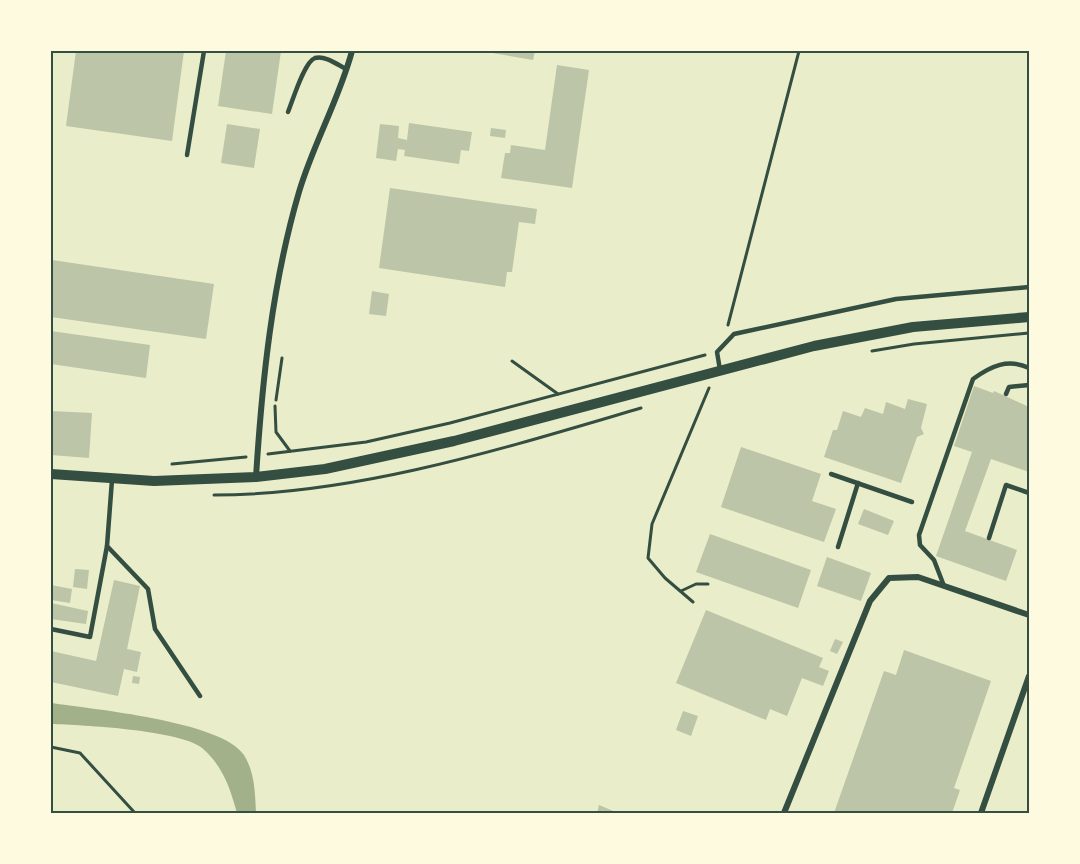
<svg xmlns="http://www.w3.org/2000/svg" width="1080" height="864" font-family="'Noto Serif',serif">
  <style>
    .water { fill: #a3b18a }
    .building { fill: #bcc5a7 }
    .lines { fill: none; stroke-linecap: round; stroke-linejoin: round }
    .path { stroke: #344e41; stroke-width: 3 }
    .service { stroke: #344e41; stroke-width: 4.5 }
    .minor { stroke: #344e41; stroke-width: 6 }
    .tertiary { stroke: #344e41; stroke-width: 10 }
    .neatline { fill: none; stroke: #344e41; stroke-width: 2 }
  </style>
  <rect width="100%" height="100%" fill="#e9edc9"/>
  <path class="water" d="M51 703C91 709 222 721 244 755 255 773 255 793 256 813H237C230 788 223 766 202 748 180 730 82 725 51 724Z"/>
  <g class="building">
    <polygon points="76,51 184,51 172,141 66,126"/>
    <polygon points="226,51 281,51 272,114 218,106"/>
    <polygon points="481,51 535,51 533,60"/>
    <polygon points="557,65 589,70 572,188 501,178 505,153 510,153 511,145 545,150"/>
    <polygon points="409,123 472,132 469,151 461,150 459,164 404,156 405,150 398,149 396,161 376,158 380,124 399,126 398,138 407,140"/>
    <polygon points="227,124 260,129 254,168 221,163"/>
    <polygon points="491,128 506,130 505,138 490,136"/>
    <polygon points="390,188 537,209 535,224 519,222 512,272 507,272 505,287 379,268"/>
    <polygon points="52,260 214,284 206,339 51,317"/>
    <polygon points="372,291 389,294 386,316 369,314"/>
    <polygon points="51,331 150,345 146,378 51,364"/>
    <polygon points="974,386 993,393 994,391 1029,407 1029,472 991,459 965,531 1017,550 1006,581 936,556 972,452 954,446"/>
    <polygon points="908,399 927,404 921,428 924,434 917,437 901,483 824,457 833,430 837,430 843,411 861,417 865,408 883,414 886,402 905,409"/>
    <polygon points="51,411 92,413 89,458 51,455"/>
    <polygon points="741,447 821,474 812,501 836,509 824,542 721,507"/>
    <polygon points="864,509 894,521 888,535 858,524"/>
    <polygon points="710,534 811,570 798,608 696,572"/>
    <polygon points="827,557 871,573 861,601 817,586"/>
    <polygon points="75,569 89,570 87,589 73,587"/>
    <polygon points="114,580 140,586 127,649 141,652 137,672 124,669 118,696 51,682 51,651 96,661"/>
    <polygon points="51,585 72,589 70,603 51,600"/>
    <polygon points="51,603 88,611 86,624 51,619"/>
    <polygon points="706,610 823,658 819,667 829,671 823,686 802,678 787,716 770,709 766,720 676,683"/>
    <polygon points="835,639 843,642 837,654 830,651"/>
    <polygon points="904,650 991,681 954,788 960,790 952,813 834,813 884,671 896,675"/>
    <polygon points="133,676 140,677 139,684 132,683"/>
    <polygon points="683,711 698,716 691,736 676,730"/>
    <polygon points="599,805 618,813 597,813"/>
  </g>
  <g class="lines">
    <g class="path">
      <polyline points="728,325 799,51"/>
      <polyline points="872,351 914,344 1029,333"/>
      <polyline points="512,361 558,394"/>
      <polyline points="276,400 282,358"/>
      <polyline points="275,406 276,432 290,451"/>
      <polyline points="268,454 366,442 450,423 705,355"/>
      <polyline points="172,464 246,457"/>
      <path d="M214 495C356 495 505 448 641 408"/>
      <polyline points="681,591 696,584 708,584"/>
      <polyline points="693,602 665,578 648,558 652,524 709,388"/>
      <polyline points="51,747 80,753 135,813"/>
    </g>
    <g class="service">
      <path d="M288 112C293 100 304 62 315 58 325 55 338 65 346 69"/>
      <polyline points="187,155 204,51"/>
      <polyline points="720,370 717,352 734,334 896,299 1029,287"/>
      <polyline points="1006,394 1009,387 1029,385"/>
      <polyline points="831,474 912,502"/>
      <polyline points="112,480 107,546 148,589 155,629 200,696"/>
      <polyline points="989,538 1006,485 1029,493"/>
      <polyline points="838,547 858,483"/>
      <path d="M944 586 934 560 920 545 919 535 973 379C991 366 1008 358 1029 368"/>
      <polyline points="51,629 90,637 107,546"/>
    </g>
    <g class="minor">
      <path d="M256 477C262 382 272 284 299 192 313 144 339 100 352 51"/>
      <polyline points="784,813 870,601 889,578 918,577 1029,615"/>
      <polyline points="981,813 1029,676"/>
    </g>
    <polyline class="tertiary" points="51,474 154,481 256,477 325,469 454,441 814,346 913,327 1029,317"/>
  </g>
  <rect width="1080" height="864" fill="none" stroke="#fefae0" stroke-width="105"/>
  <rect x="52" y="52" width="976" height="760" class="neatline"/>
</svg>
